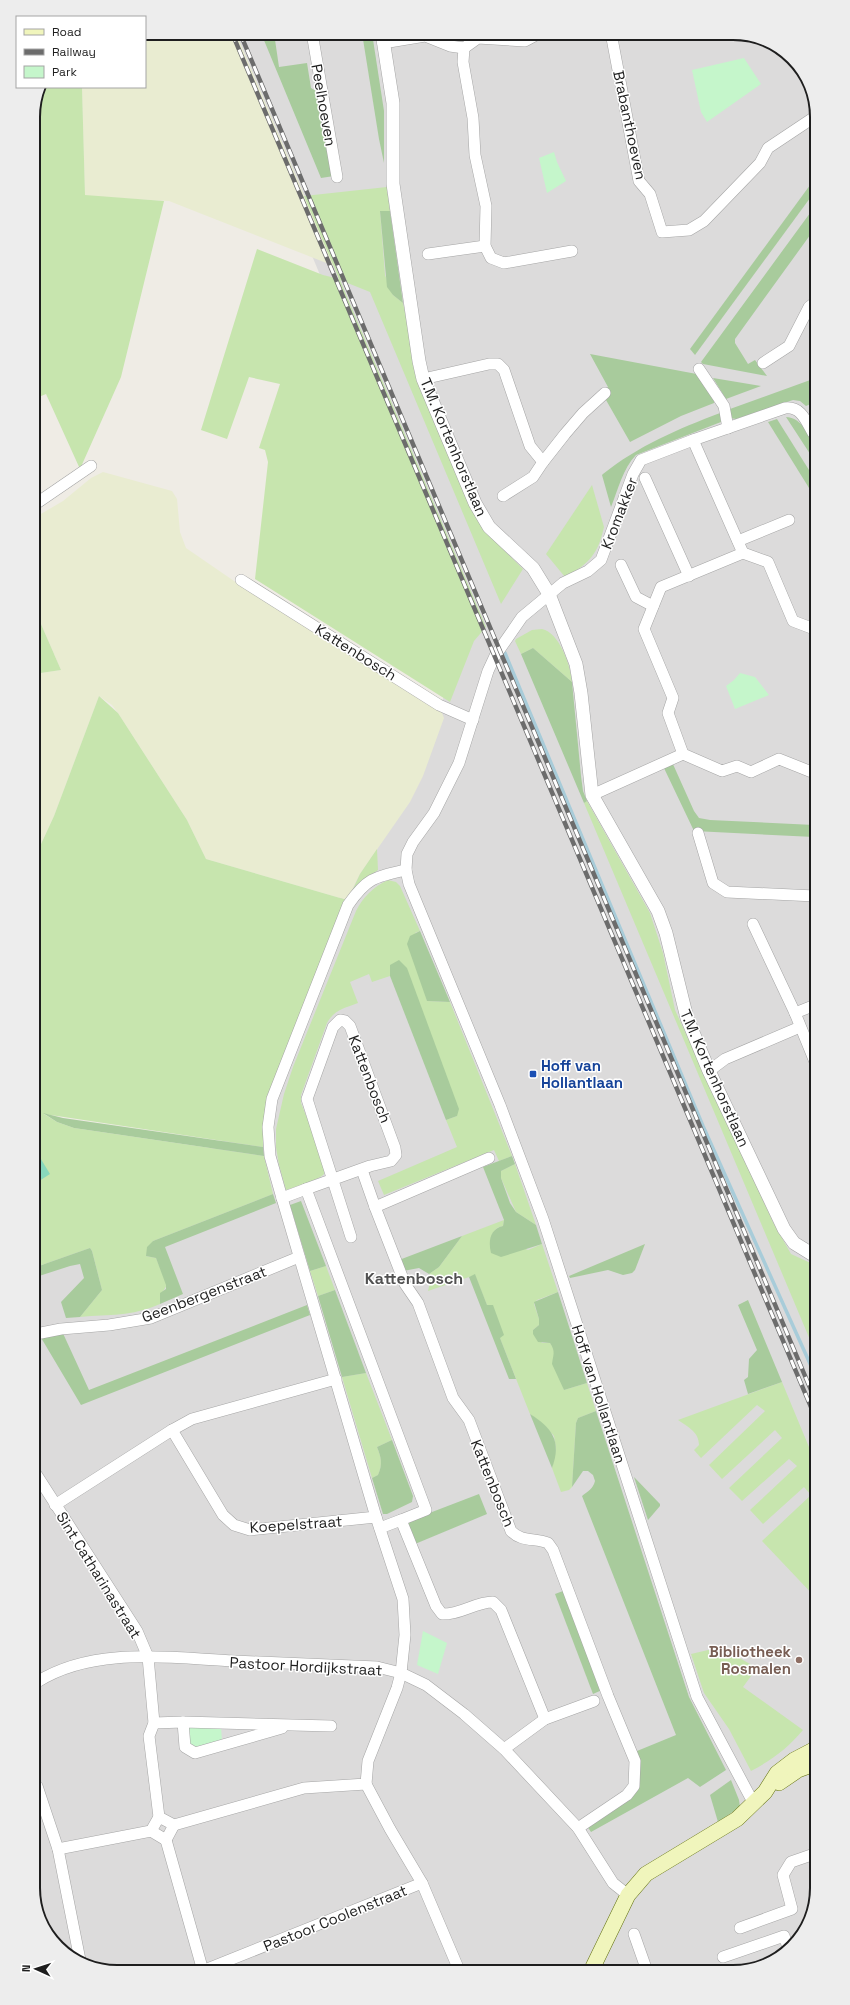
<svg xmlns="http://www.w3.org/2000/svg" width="850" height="2005" font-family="'Space Grotesk',sans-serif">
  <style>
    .residential { fill: #dcdbdb }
    .farmland { fill: #e9ecd1 }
    .grass { fill: #c7e5ae }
    .forest { fill: #a8cb9c }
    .park { fill: #c5f6cb }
    .pitch { fill: #88d8bc }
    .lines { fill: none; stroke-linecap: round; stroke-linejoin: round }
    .stream { stroke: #a8ccd9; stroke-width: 3.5 }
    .minor-casing { stroke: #a5a5a5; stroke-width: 12 }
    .tertiary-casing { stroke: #a5a5a5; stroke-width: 14 }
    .secondary-casing { stroke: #606f0c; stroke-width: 16 }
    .minor { stroke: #fff; stroke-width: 11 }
    .tertiary { stroke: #fff; stroke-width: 13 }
    .secondary { stroke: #f0f5bc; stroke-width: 15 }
    .rail-casing { stroke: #6c6c6c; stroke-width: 4.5 }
    .rail { stroke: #fff; stroke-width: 3; stroke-dasharray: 9; stroke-linecap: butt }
    .transit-dot { fill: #1a4fb4; stroke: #fff; stroke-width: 1.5 }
    .education-dot { fill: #8d6e63; stroke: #fff; stroke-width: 1.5 }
    .labels { text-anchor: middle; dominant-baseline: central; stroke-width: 3; stroke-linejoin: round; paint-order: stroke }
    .street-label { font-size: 15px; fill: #1e1e1e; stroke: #fff }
    .transit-label { font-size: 15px; font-weight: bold; fill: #164399; stroke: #fff; text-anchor: start }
    .education-label { font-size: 15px; font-weight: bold; fill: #785e54; stroke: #fff; text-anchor: end }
    .neighbourhood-label { font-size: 16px; font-weight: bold; fill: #515151; stroke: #fff }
    .rim { fill: none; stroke: #1e1e1e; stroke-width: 2 }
  </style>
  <rect width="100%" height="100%" fill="#efece5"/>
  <polygon class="residential" points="220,33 739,33 784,51 813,90 817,1888 800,1939 760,1968 111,1972 66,1954 37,1915 36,1270 255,1119 348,875 459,669 463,621"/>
  <g class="farmland">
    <polygon points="145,33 236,33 334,266 169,201 85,196 82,87 145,87"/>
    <polygon points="103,472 172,491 177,499 180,532 186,548 234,581 438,708 442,713 444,718 423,776 410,802 360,874 347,900 206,859 187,820 118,713 112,705 99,696 54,816 35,857 34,674 61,670 34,608 34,518 63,501 91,478"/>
  </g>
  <g class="grass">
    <polygon points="39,87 82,87 85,195 164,201 121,377 80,469 46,394 34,399 33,112"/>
    <polygon points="387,187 390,211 380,211 385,275 393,295 403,303 415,358 483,529 523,569 501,604 370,292 340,280 486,627 474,641 450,702 255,579 268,462 265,450 259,448 280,384 249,377 227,439 201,430 257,249 323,275 339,279 304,196"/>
    <path d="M592 485 604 527C598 554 589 564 565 577L546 554Z"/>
    <polygon points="34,608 61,670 34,674"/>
    <path d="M542 629C559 632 571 666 572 682L533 648 521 654 515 641 516 639 532 630Z"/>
    <path d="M99 696 118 713 187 820 206 859 347 900 266 1115 263 1147 44 1114 57 1122 74 1128 264 1156 273 1194 153 1241 146 1256 156 1258 167 1285 160 1296V1304C130 1317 111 1314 80 1317L102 1290 92 1251 90 1248 36 1267 35 857 54 816Z"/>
    <polygon points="587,801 650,913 663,953 675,1010 773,1222 791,1254 815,1265 816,1354 584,803"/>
    <polygon points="377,849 378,870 358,884 351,893 360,874"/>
    <path d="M388 880 396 882 400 886 420 931 415 933 427 1001 450 1002 512 1156 499 1161 494 1150 384 1195 378 1181 457 1147 446 1120 457 1116 390 965V976L372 982 369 974 350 982 358 1003C345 1008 334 1010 327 1023L301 1095V1103L324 1161C324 1165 326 1170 324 1174 319 1180 294 1187 286 1190L279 1165 276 1147V1129L284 1094 293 1067 356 911C363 897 373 887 388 880Z"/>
    <polygon points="515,1164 536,1225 516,1212 501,1178 501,1171"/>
    <polygon points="504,1220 503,1226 497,1228 492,1234 528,1250 542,1244 558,1292 537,1300 534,1304 539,1319 539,1325 533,1330 542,1343 550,1343 553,1347 564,1390 587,1383 596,1411 578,1418 576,1423 572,1487 569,1490 561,1492 552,1468 556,1448 554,1436 545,1426 530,1414 475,1275 428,1291 431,1278 429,1274 439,1267 462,1236"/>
    <polygon points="326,1266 335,1290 318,1296 310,1271"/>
    <path d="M366 1373 392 1440 377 1447C381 1457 383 1464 378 1475L372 1478 342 1377Z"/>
    <path d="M782 1382 816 1464V1598L762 1541 811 1495 804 1487 763 1524 750 1510 797 1466 789 1459 742 1501 729 1488 782 1438 775 1430 722 1479 709 1465 765 1411 757 1405 701 1458 694 1450 699 1445C699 1432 688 1427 678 1420Z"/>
    <path d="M708 1650 736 1656 757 1668 743 1687 803 1730C788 1748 772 1760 751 1771L729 1729 704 1693 691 1654Z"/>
  </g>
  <g class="forest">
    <polygon points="261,33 274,33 279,67 307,63 311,88 316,91 322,130 327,132 334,176 321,178"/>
    <polygon points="362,33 372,33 384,111 384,163 379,139"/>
    <polygon points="813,181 813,194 695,355 690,349"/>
    <polygon points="813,209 813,231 735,339 735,343 748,364 755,360 767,376 703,364 701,362"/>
    <polygon points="380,211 390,211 403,303 393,295 387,287"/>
    <polygon points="590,354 702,375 714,399 714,403 681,416 630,442 602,393 608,387"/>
    <polygon points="713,378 761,386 726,399"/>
    <polygon points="813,379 813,403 806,406 800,401 793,400 736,419 730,418 730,409"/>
    <path d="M720 413 721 422 636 455C623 468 618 490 611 507L602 475 603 474C638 446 678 429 720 413Z"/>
    <path d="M786 417C799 417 809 432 813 444 815 449 814 455 814 460Z"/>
    <polygon points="777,419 814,478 814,496 768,422"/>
    <polygon points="533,648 572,682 581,776 583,791 587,801 584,803 521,654"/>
    <polygon points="672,762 694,811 699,818 710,820 814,825 814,837 694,831 663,766"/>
    <polygon points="420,931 450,1002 427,1001 407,944 410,936"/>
    <polygon points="399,960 407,968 459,1109 457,1116 446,1120 390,976 390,965"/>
    <polygon points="43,1113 63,1118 263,1147 264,1156 74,1128 57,1122"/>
    <path d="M512 1156 515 1164 501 1171V1178L510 1203 516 1212 536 1225 542 1244 501 1257 491 1253C488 1241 490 1229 503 1226L504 1220 483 1167Z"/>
    <polygon points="273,1194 276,1203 165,1247 183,1294 160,1304 160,1293 166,1289 166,1285 156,1258 146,1256 147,1247 153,1241"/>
    <polygon points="301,1201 326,1266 310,1271 290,1205"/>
    <polygon points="462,1236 439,1267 429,1274 419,1268 403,1271 399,1260"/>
    <polygon points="645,1244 635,1270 632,1273 623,1275 608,1270 570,1278 569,1276"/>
    <polygon points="90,1248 92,1251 102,1290 80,1317 66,1318 61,1302 84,1278 80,1264 70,1266 36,1277 36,1267"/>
    <polygon points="475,1274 487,1305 493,1305 504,1335 500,1338 516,1379 509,1379 469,1277"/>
    <polygon points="335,1290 366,1373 342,1377 318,1296"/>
    <path d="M558 1292 587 1383 564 1390 552 1364C553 1355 556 1352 550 1343L538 1342 533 1334V1330L539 1325V1319L534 1302Z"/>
    <polygon points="748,1300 782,1382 748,1394 744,1380 748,1377 749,1359 757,1350 738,1305"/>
    <polygon points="307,1305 310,1315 81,1405 40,1336 61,1329 89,1390"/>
    <path d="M596 1411 689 1697 726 1770 700 1787 688 1778 591 1832 587 1826 595 1817 631 1799 635 1788 637 1751 676 1735 582 1496C588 1491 593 1489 595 1481L593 1475 588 1471H583L572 1487 576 1423 578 1418Z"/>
    <path d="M530 1414C552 1428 562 1441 552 1468Z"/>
    <path d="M392 1440 413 1496 412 1502 387 1514H383L372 1478 378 1475C383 1464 381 1457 377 1447Z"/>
    <polygon points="634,1477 660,1504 660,1506 648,1520"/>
    <polygon points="479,1494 487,1514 415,1544 406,1522"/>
    <polygon points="563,1591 602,1690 593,1694 555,1594"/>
    <polygon points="731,1780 739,1800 740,1807 718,1822 710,1795"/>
  </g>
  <g class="park">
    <polygon points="744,58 761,84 707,122 701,112 692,70"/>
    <polygon points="554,152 557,162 566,181 547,193 539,158"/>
    <polygon points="740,673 755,677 769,695 735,709 726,686 734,680"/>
    <polygon points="423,1631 447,1643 438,1674 417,1665"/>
    <polygon points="191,1726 221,1727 222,1741 195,1749 189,1745 187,1729"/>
  </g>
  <polygon class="pitch" points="36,1151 50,1174 36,1183"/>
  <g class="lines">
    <polyline class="stream" points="505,653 703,1126 816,1377"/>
    <defs>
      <g id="minor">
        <polyline points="312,33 337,177"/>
        <polyline points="611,33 639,181 650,194 662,232 689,230 704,221 760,163 768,148 813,118"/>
        <polyline points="383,43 425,36 450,46 464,48 478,38 525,41 540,33"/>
        <polyline points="464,48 463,62 473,118 475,155 486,206 485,246 491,258 504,263 572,251"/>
        <polyline points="428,254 485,246"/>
        <polyline points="763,363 789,346 809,307 813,304"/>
        <polyline points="699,369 724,406 728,428"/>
        <polyline points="423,379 489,364 498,364 504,370 530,446 543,462"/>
        <polyline points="693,440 743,553"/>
        <polyline points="645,478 689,576"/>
        <polyline points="503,496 533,477 543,462 565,434 583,413 605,393"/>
        <polyline points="34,505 91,466"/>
        <polyline points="738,541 789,520"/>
        <polyline points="621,565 636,597 653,606"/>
        <polyline points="241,580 439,705 473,720"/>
        <polyline points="814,629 793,621 768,562 743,553 661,587 644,629 673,698 668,713 683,754 722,771 737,766 751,772 779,759 814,773"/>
        <polyline points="592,795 683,754"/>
        <polyline points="698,833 713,883 727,892 815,896"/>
        <polyline points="753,924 795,1013 815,1062"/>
        <polyline points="795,1013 815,1005"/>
        <polyline points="709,1071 725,1059 800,1027"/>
        <polyline points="362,1170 375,1207 489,1158"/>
        <polyline points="306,1189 370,1166 391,1161 396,1155 395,1148 350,1026 345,1021 340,1020 333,1027 307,1099 351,1237"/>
        <polyline points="282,1198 306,1189 426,1510 401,1520"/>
        <path d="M375 1207 405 1284 418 1303 453 1398 469 1420 511 1531C521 1542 536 1538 548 1543L553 1550 608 1696 635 1761 634 1786 627 1795 578 1828"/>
        <polyline points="36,1334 61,1329 109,1325 151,1318 299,1257"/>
        <polyline points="172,1430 223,1515 234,1525 250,1530 376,1517"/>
        <polyline points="36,1474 137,1631 148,1657 154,1723 149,1736 159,1817"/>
        <polyline points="55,1505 172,1430 192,1419 336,1379"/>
        <path d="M380 1528 401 1520 436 1606 442 1614C460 1615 475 1602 493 1602L501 1610 545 1719"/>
        <path d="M37 1682C94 1646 170 1658 234 1661 281 1663 329 1665 377 1667L401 1673 426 1685 464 1714 504 1749 578 1828 613 1883 628 1895"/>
        <polyline points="183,1722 185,1747 195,1753 282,1728"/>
        <polyline points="154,1723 183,1722 331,1726"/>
        <polyline points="504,1749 545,1719 594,1701"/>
        <polyline points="366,1784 390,1829 422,1883 459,1970"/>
        <polyline points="37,1786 58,1849 80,1960"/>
        <path d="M754 1804 697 1697 543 1219 500 1105 409 884 406 870 407 854 413 842 434 813 459 763 488 671 495 656 522 617 563 583 588 571 601 560 633 474 641 460 693 440 785 408C801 406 806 421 813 433"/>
        <path d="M151 1831 159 1817 174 1825 304 1788 366 1784 368 1761 397 1688 401 1673 405 1635 403 1599 376 1517 282 1198 270 1156 268 1127 272 1099 348 905C367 878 374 877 406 870"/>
        <polyline points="166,1840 203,1971"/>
        <polyline points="58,1849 151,1831 166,1840 174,1825"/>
        <polyline points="740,1928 792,1909 783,1875 791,1862 817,1853"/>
        <polyline points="634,1934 646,1968"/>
        <polyline points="723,1957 784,1936 788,1947"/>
        <polyline points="202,1971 422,1883"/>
      </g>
      <polyline id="tertiary" points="382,33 393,103 393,184 419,361 423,379 475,503 489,527 533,568 549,594 576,664 581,693 592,795 658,911 666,933 687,1018 709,1071 784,1229 794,1243 815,1256"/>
      <g id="secondary">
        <polyline points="779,1783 798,1770 817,1763"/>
        <polyline points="592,1969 628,1895 646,1874 737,1819 765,1792 777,1773 794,1760 817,1748"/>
      </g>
    </defs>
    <use href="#minor" class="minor-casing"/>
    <use href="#tertiary" class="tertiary-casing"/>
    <use href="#secondary" class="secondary-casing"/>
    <use href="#minor" class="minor"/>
    <use href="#tertiary" class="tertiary"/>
    <use href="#secondary" class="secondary"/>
    <defs>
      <g id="rail">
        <polyline points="232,33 816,1419"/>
        <polyline points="240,33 816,1402"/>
      </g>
    </defs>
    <use href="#rail" class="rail-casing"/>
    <use href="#rail" class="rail"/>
  </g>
  <rect class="transit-dot" x="529" y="1070" width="8" height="8" rx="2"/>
  <circle class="education-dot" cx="799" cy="1660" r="4"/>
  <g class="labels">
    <g class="street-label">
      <text transform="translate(324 105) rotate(80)">Peelhoeven</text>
      <text transform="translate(630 125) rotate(78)">Brabanthoeven</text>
      <text transform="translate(454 447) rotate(67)">T.M. Kortenhorstlaan</text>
      <text transform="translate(619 513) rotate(-69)">Kromakker</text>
      <text transform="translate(356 652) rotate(32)">Kattenbosch</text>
      <text transform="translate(715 1078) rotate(66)">T.M. Kortenhorstlaan</text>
      <text transform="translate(370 1079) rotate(69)">Kattenbosch</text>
      <text transform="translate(204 1294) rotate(-21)">Geenbergenstraat</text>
      <text transform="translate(599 1394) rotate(72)">Hoff van Hollantlaan</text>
      <text transform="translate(493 1483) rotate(68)">Kattenbosch</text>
      <text transform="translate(296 1524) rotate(-4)">Koepelstraat</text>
      <text transform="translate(99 1575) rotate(58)">Sint Catharinastraat</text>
      <text transform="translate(306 1666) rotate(3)">Pastoor Hordijkstraat</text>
      <text transform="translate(335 1918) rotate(-22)">Pastoor Coolenstraat</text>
    </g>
    <g class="transit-label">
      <text x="541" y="1065">Hoff van<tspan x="541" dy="17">Hollantlaan</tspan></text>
    </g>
    <g class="education-label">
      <text x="791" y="1651">Bibliotheek<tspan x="791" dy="17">Rosmalen</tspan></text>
    </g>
    <g class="neighbourhood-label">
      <text x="414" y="1278">Kattenbosch</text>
    </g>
  </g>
  <path d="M0 0H850V2005H0ZM117 40H733A77 77 0 0 1 810 117V1888A77 77 0 0 1 733 1965H117A77 77 0 0 1 40 1888V117A77 77 0 0 1 117 40Z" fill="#ededed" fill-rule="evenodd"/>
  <path class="rim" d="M117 40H733A77 77 0 0 1 810 117V1888A77 77 0 0 1 733 1965H117A77 77 0 0 1 40 1888V117A77 77 0 0 1 117 40Z"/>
  <rect x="16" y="16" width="130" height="72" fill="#ffffff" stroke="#a5a5a5"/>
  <rect x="24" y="29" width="20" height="6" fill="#f0f5bc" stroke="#a5a5a5"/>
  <text x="52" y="36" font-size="12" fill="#1e1e1e">Road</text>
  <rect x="24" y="49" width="20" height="6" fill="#6c6c6c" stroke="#a5a5a5"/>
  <text x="52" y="56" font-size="12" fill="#1e1e1e">Railway</text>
  <rect x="24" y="66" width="20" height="12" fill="#c5f6cb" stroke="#a5a5a5"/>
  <text x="52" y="76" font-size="12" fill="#1e1e1e">Park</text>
  <g transform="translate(36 1969) rotate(273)" stroke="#ffffff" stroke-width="3" paint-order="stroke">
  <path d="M0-3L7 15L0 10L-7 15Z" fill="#1e1e1e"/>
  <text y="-6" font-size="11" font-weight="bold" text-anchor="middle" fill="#1e1e1e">N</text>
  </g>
</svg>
